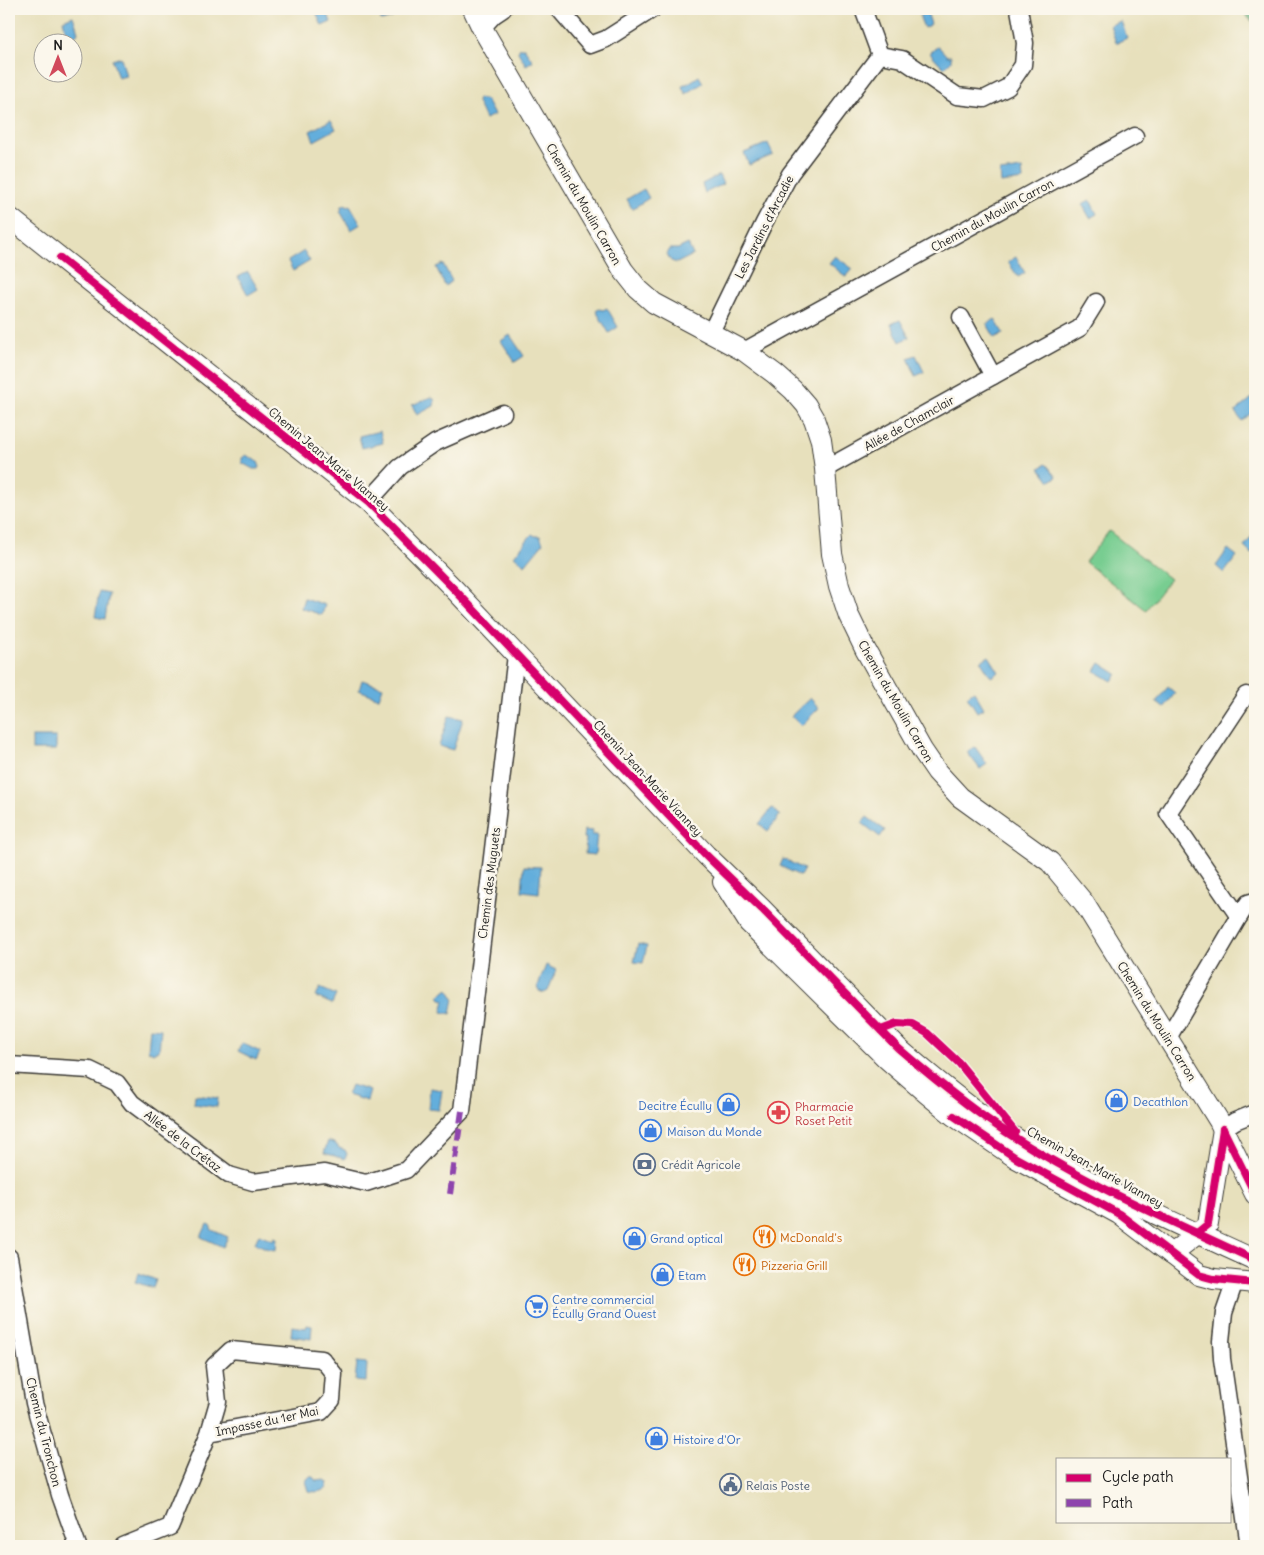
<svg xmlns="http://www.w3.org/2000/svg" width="1264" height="1555" font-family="Delius,sans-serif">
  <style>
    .green { fill: #78cd91; stroke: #4a7456 }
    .forest { fill: #62b07b; stroke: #3f664c }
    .water { fill: #63aedc; stroke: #40657c }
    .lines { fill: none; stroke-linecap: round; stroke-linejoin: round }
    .minor-casing { stroke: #3a3934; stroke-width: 19 }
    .tertiary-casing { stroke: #3a3934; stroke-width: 22 }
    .minor { stroke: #fff; stroke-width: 16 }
    .tertiary { stroke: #fff; stroke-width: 20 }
    .quiet { stroke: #8e44ad; stroke-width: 6; stroke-dasharray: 12 6; stroke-linecap: butt }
    .cycleway-casing { stroke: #fbf7ec; stroke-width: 11 }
    .cycleway { stroke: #d6006c; stroke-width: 8 }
    .labels { text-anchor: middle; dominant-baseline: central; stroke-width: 5; stroke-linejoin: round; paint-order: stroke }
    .street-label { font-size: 12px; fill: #1c1c1c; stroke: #fbf7ec }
    .shop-label { font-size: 12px; fill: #366cbe; stroke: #fbf7ec; text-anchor: start }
    .health-label { font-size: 12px; fill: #be3a42; stroke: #fbf7ec; text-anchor: start }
    .service-label { font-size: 12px; fill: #4e5e75; stroke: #fbf7ec; text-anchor: start }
    .food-label { font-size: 12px; fill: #c56008; stroke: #fbf7ec; text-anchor: start }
  </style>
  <rect width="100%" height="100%" fill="#fbf7ec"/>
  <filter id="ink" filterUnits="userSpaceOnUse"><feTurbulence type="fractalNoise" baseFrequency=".02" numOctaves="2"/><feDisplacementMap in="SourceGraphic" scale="10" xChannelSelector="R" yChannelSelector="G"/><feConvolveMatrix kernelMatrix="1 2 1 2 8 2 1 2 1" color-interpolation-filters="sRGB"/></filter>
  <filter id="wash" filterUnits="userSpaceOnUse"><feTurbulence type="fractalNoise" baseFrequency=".0096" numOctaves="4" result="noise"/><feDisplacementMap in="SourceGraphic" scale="20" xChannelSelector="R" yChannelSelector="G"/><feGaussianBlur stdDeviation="1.12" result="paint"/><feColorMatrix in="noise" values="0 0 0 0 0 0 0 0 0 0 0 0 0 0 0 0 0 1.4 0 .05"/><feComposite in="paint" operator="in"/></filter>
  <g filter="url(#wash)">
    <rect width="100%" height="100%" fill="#e7e0bc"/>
    <polygon class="green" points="1109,531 1170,579 1146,610 1085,562"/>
    <polygon class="forest" points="1239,9 1255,9 1255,24"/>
    <g class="water">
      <polygon points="315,9 326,9 331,22 322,26"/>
      <polygon points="378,9 389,9 392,18 381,21"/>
      <polygon points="921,9 928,9 928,15 931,24 924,28 920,18"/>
      <polygon points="73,16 78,32 71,41 68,42 64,34 66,31 63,20"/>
      <polygon points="1121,21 1127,38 1116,43 1110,25"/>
      <polygon points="938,46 947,56 951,56 951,61 944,68 930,53"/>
      <polygon points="520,48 524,48 533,61 526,65 518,52"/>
      <polygon points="121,57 126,76 118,78 112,60"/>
      <polygon points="699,76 703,83 686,94 682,87 684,84 687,84"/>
      <polygon points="478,98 486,100 494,115 485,119 477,102"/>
      <polygon points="331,120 336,129 314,141 310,131"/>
      <polygon points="768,143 773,155 749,165 744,153"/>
      <polygon points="1022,169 1023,180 1001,183 1000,172"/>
      <polygon points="719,175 723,184 705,193 702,184"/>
      <polygon points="644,189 649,198 632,209 627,199"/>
      <polygon points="1090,200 1097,214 1090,218 1082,204"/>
      <polygon points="346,204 347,206 350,205 361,224 351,230 340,211 342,209 341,207"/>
      <polygon points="688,244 693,255 677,263 671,261 667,254 670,249 678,249"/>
      <polygon points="304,251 310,261 293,271 288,261"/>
      <polygon points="835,256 853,269 846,277 829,263"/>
      <polygon points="1016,257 1025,273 1018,277 1008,262"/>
      <polygon points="443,264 452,281 445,286 436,267"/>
      <polygon points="248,272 258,289 248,295 238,277"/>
      <polygon points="607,308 618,327 609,333 596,311 599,309 603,310"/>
      <polygon points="995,319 1003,333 995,338 987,324"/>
      <polygon points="900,320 909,337 900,342 891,324"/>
      <polygon points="510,335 524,356 515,362 501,341"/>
      <polygon points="916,355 924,372 916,376 908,358"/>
      <polygon points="431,397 435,400 434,406 417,415 412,405"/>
      <polygon points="1252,398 1255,402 1255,410 1242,421 1235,412"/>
      <polygon points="380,431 383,443 362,448 359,436"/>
      <polygon points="246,455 258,462 260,467 259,469 253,469 242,463 242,458"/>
      <polygon points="1046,464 1057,477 1050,481 1040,468"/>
      <polygon points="1255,532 1255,550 1252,554 1244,547"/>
      <polygon points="532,534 535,536 540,536 543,543 525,565 514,556"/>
      <polygon points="1228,549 1237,556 1224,573 1216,566"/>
      <polygon points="99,592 109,594 105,619 95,617"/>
      <polygon points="304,598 325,605 322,615 301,608"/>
      <polygon points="989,656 999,672 991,677 981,661"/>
      <polygon points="1100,663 1117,674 1112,681 1095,671"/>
      <polygon points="362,680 383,687 379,698 359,690"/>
      <polygon points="1168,687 1175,693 1164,708 1156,702"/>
      <polygon points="974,691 984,708 977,712 967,696"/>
      <polygon points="810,698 819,708 801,726 791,716"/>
      <polygon points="449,716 463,719 453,750 439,746"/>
      <rect x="32" y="737" width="24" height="13"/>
      <polygon points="975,747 987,764 980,769 967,752"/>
      <polygon points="772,808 780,815 768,831 759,824"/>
      <polygon points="867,817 885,830 880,837 862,823"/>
      <polygon points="584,830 592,831 592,835 597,835 595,855 585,854 586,838 583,838"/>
      <polygon points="783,859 804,869 800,876 780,866"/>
      <polygon points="524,866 541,867 539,893 522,891"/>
      <polygon points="638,944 647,946 643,963 634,962"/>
      <polygon points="546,965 556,970 548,991 544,993 539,991 538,986"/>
      <polygon points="320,988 336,995 332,1004 316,997"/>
      <polygon points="448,989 454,998 451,1014 442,1012 445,1000 441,999 439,996"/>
      <polygon points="150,1028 161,1029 159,1051 156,1051 153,1053 148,1050"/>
      <polygon points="242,1043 260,1052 256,1060 238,1051"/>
      <polygon points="351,1085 370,1091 367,1101 347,1095"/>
      <polygon points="430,1088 442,1090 439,1110 428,1109"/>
      <polygon points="195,1095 218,1098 217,1107 194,1104"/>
      <polygon points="328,1141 336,1144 339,1148 345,1150 347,1154 345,1159 324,1153"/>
      <polygon points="207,1224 210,1225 212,1230 228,1237 223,1247 201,1237"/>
      <polygon points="259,1234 273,1240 274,1237 277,1238 276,1250 268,1249 255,1243"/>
      <polygon points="139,1273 156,1280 153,1288 135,1282"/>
      <polygon points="307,1325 312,1326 311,1339 291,1336 292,1326 306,1328"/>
      <polygon points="357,1362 367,1363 366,1382 355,1381"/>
      <path d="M309 1477H313L316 1481 325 1480 328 1482 327 1488C324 1491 314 1493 309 1491L306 1481Z"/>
    </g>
  </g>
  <g filter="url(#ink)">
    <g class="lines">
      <defs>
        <g id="minor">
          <polyline points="559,9 590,45 606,39 653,9"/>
          <polyline points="482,28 494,15 503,9"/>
          <polyline points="880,55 902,59 957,96 984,99 1008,87 1023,65 1025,43 1019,9"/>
          <polyline points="961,317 993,376"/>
          <polyline points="711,332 764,223 790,174 880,55 863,9"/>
          <polyline points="744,351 1135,136"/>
          <polyline points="825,469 1080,328 1096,302"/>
          <polyline points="368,502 400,467 435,443 503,413"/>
          <polyline points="1239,917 1168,813 1246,695"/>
          <polyline points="1168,1038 1239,917 1248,903 1255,901"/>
          <polyline points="9,1065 90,1070 117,1083 132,1103 229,1175 253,1182 324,1173 366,1183 406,1170 462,1111 516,655"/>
          <polyline points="1223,1129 1235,1121 1255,1113"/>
          <polyline points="9,1257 34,1403 60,1495 78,1546"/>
          <polyline points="1235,1281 1224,1313 1221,1341 1222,1359 1249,1546"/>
          <polyline points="123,1546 170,1527 209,1433 218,1402 214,1366 231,1350 322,1359 334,1374 332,1400 321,1412 209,1433"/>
        </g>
        <g id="tertiary">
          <polyline points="473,9 482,28 623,270 638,289 654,303 744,351 775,374 793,390 806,405 814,419 821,440 825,469 832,554 839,586 849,616 865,649 922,750 937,772 960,797 1050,862 1084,903 1219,1121 1255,1194"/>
          <path d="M9 217 368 502 455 590 706 855 762 909 898 1048C927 1073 956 1097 987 1119 1069 1177 1164 1218 1255 1260"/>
          <polyline points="723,882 749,923 887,1059 926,1093 954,1116 1016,1158 1119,1214 1199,1275 1214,1279 1255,1283"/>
          <polyline points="1171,1254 1205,1228 1208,1224 1223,1129"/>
        </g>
      </defs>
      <use href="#minor" class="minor-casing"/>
      <use href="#tertiary" class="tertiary-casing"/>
      <use href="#minor" class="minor"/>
      <use href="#tertiary" class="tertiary"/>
      <polyline class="quiet" points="450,1194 462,1111"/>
      <defs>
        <g id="cycleway">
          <path d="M60 258 368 502 455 590 706 855 762 909 898 1048C927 1073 956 1097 987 1119 1069 1177 1164 1218 1255 1260"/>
          <polyline points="881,1030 897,1024 913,1025 927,1033 959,1063 1015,1132"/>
          <polyline points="954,1116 1016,1158 1119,1214 1199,1275 1214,1279 1255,1283"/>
          <polyline points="1223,1129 1255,1194"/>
          <polyline points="1197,1233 1208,1224 1223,1129"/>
        </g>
      </defs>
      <use href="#cycleway" class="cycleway-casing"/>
      <use href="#cycleway" class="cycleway"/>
    </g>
  </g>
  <defs>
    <symbol id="shop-ring" viewBox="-11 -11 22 22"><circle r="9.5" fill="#fbf7ec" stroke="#3f7fe0" stroke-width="1.5"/><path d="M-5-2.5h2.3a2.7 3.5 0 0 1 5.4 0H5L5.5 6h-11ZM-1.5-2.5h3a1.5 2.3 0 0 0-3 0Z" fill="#3f7fe0"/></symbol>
    <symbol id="pharmacy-ring" viewBox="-11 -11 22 22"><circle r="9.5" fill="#fbf7ec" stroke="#e0444e" stroke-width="1.5"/><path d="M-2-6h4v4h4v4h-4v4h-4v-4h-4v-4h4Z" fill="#e0444e"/></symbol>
    <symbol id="bank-ring" viewBox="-11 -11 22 22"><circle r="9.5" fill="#fbf7ec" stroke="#5c6f8a" stroke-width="1.5"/><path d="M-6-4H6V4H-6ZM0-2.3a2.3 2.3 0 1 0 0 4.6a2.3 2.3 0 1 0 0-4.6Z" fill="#5c6f8a"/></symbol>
    <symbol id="restaurant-ring" viewBox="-11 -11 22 22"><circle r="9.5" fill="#fbf7ec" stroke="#e8710a" stroke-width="1.5"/><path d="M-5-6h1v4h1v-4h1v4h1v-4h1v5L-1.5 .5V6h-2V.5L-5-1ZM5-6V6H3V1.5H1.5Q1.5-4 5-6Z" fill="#e8710a"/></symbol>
    <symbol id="supermarket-ring" viewBox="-11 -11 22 22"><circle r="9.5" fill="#fbf7ec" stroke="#3f7fe0" stroke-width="1.5"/><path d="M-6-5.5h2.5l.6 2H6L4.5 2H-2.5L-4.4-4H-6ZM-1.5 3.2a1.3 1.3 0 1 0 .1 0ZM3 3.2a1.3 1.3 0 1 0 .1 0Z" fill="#3f7fe0"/></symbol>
    <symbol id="civic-ring" viewBox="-11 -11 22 22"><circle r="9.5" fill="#fbf7ec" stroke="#5c6f8a" stroke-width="1.5"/><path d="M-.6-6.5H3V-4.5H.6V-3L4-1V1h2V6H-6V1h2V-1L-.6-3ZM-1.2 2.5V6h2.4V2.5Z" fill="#5c6f8a"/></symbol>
  </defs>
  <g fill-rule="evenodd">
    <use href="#shop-ring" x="1104" y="1088" width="25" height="25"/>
    <use href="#shop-ring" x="716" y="1092" width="25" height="25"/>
    <use href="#pharmacy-ring" x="766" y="1100" width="25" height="25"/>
    <use href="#shop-ring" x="638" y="1118" width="25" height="25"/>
    <use href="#bank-ring" x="632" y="1152" width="25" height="25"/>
    <use href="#restaurant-ring" x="752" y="1224" width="25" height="25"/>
    <use href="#shop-ring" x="622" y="1226" width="25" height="25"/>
    <use href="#restaurant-ring" x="732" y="1252" width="25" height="25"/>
    <use href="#shop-ring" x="650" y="1262" width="25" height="25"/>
    <use href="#supermarket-ring" x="524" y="1294" width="25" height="25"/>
    <use href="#shop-ring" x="644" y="1426" width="25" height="25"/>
    <use href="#civic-ring" x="718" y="1472" width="25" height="25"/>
  </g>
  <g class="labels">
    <g class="street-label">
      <text transform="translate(584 204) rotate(60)">Chemin du Moulin Carron</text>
      <text transform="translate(992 215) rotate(-29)">Chemin du Moulin Carron</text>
      <text transform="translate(764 227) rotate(-63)">Les Jardins d'Arcadie</text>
      <text transform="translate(909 423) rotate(-29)">Allée de Chamclair</text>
      <text transform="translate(329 459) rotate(40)">Chemin Jean-Marie Vianney</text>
      <text transform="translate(896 701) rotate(60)">Chemin du Moulin Carron</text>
      <text transform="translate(648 778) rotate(47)">Chemin Jean-Marie Vianney</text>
      <text transform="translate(489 883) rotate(-83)">Chemin des Muguets</text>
      <text transform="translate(1157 1021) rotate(58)">Chemin du Moulin Carron</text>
      <text transform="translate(183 1141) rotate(37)">Allée de la Crétaz</text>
      <text transform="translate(1095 1167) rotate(29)">Chemin Jean-Marie Vianney</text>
      <text transform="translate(267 1421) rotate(-12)">Impasse du 1er Mai</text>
      <text transform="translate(44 1432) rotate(76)">Chemin du Tronchon</text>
    </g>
    <g class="shop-label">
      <text x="1133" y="1101">Decathlon</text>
      <text x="712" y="1105" text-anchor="end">Decitre Écully</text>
      <text x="667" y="1131">Maison du Monde</text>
      <text x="650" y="1238">Grand optical</text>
      <text x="678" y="1275">Etam</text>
      <text x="552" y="1299">Centre commercial<tspan x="552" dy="14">Écully Grand Ouest</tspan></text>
      <text x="673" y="1439">Histoire d'Or</text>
    </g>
    <g class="health-label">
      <text x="795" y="1106">Pharmacie<tspan x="795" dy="14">Roset Petit</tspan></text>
    </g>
    <g class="service-label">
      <text x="661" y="1164">Crédit Agricole</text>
      <text x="746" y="1485">Relais Poste</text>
    </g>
    <g class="food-label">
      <text x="780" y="1237">McDonald's</text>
      <text x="761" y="1265">Pizzeria Grill</text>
    </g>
  </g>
  <rect width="1264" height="1555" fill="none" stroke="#fbf7ec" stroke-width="30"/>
  <rect x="1056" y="1458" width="175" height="65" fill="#fbf7ec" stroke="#a29f99"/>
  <rect x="1066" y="1474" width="25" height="8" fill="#d6006c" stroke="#a29f99"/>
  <text x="1102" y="1482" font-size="15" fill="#1c1c1c">Cycle path</text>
  <rect x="1066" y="1499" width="25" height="8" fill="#8e44ad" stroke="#a29f99"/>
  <text x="1102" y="1508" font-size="15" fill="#1c1c1c">Path</text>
  <g transform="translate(58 58)"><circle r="24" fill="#fbf7ec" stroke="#a29f99"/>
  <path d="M0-4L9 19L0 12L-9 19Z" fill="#d1495b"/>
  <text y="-8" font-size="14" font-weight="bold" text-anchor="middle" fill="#1c1c1c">N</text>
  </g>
</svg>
